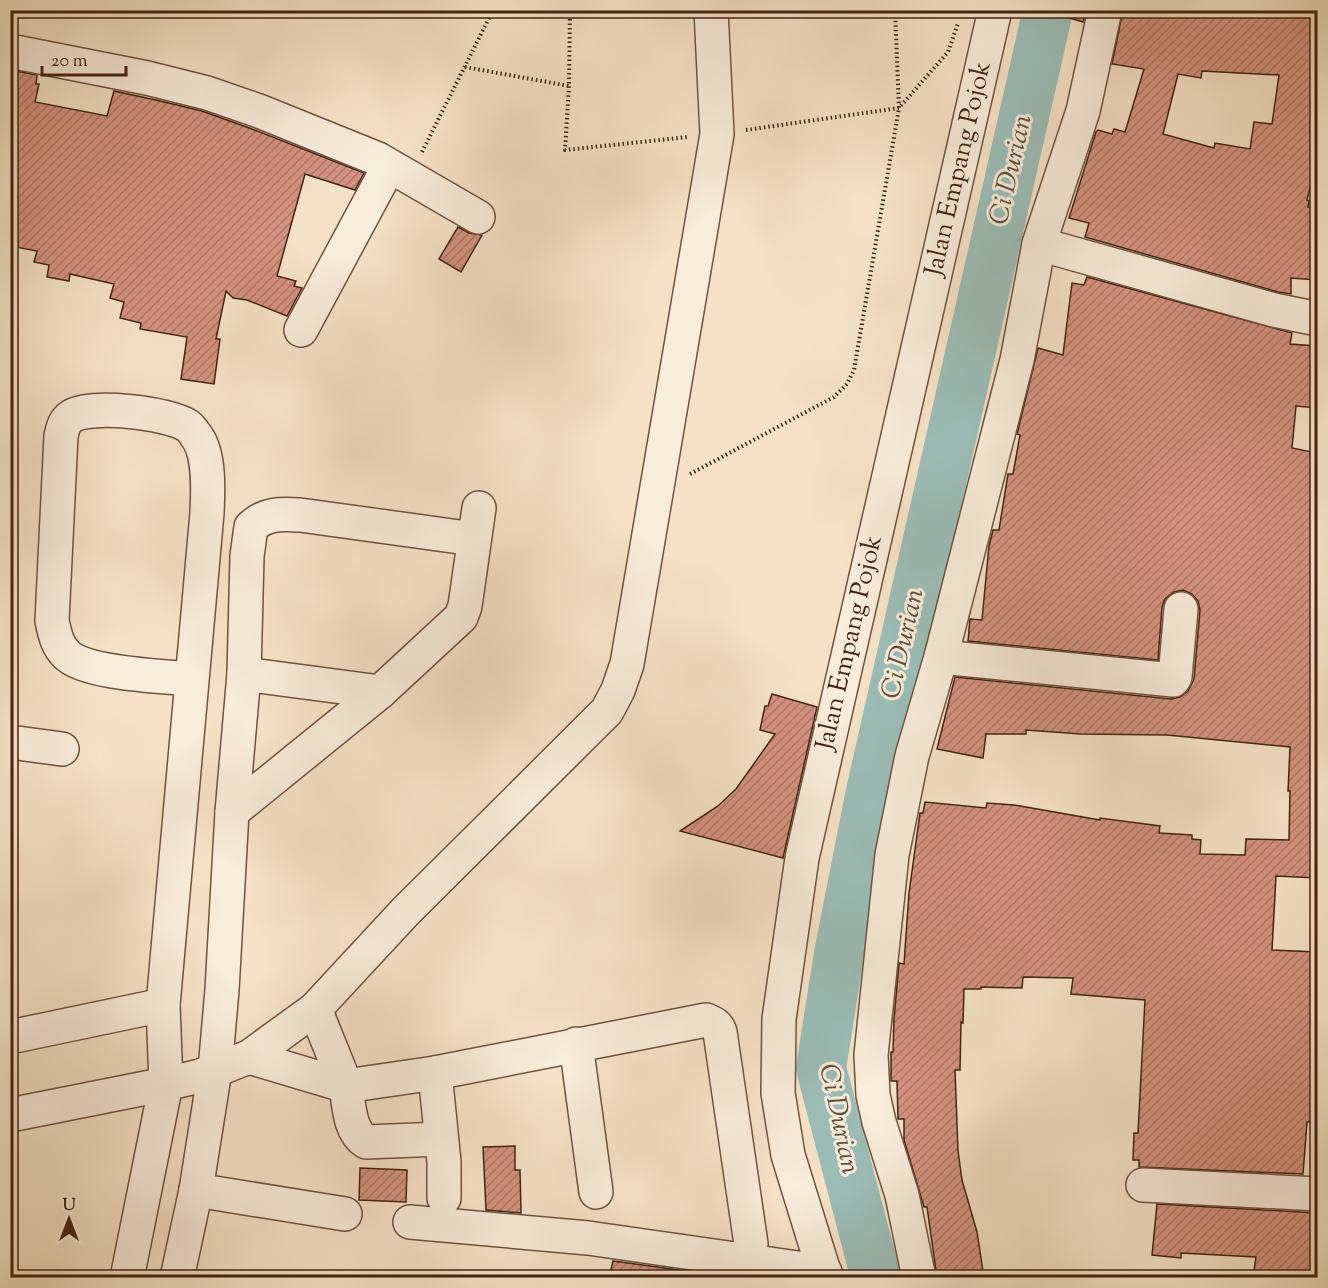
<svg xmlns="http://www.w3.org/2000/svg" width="1328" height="1288" font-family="'Sorts Mill Goudy',serif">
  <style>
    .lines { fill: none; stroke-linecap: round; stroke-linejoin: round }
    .river { stroke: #9cbdb7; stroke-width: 50 }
    .building { fill: url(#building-hatch); stroke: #432310; stroke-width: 1.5; fill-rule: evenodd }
    .minor-casing { stroke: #70533e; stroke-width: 36 }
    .path { stroke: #432310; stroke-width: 4; stroke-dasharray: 1.5 3; stroke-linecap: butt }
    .minor { stroke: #f8ecda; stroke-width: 33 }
    .labels { text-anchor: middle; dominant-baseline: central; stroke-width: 6; stroke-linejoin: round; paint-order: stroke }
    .street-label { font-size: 26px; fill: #432310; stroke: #f8ecda }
    .water-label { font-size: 27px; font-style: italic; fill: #5e5142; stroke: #f8ecda }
  </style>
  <defs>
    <pattern id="building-hatch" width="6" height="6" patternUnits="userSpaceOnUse" patternTransform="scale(1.5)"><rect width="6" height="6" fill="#d49280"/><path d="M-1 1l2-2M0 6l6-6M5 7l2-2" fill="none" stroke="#ae7767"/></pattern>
  </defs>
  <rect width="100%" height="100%" fill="#f5e2c6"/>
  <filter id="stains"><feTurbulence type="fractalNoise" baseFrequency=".00333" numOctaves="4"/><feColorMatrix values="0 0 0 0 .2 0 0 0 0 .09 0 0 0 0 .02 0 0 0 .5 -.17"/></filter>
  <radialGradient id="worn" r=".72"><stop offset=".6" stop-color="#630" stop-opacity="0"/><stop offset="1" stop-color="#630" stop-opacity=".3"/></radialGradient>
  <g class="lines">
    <polyline class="river" points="876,1278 821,1068 839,954 870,796 1048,10"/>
  </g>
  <g class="building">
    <polygon points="1067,10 1086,10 1083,22 1066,17"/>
    <path d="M1123 10H1317V160L1307 200 1309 201 1308 207 1317 209V280L1291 278V294L1278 292 1085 237 1089 223 1069 218 1096 132 1098 130 1112 134 1114 129 1125 132 1144 69 1112 64ZM1202 71 1279 75 1272 124 1254 122 1250 149 1215 143 1214 148 1163 134 1178 74 1201 78Z"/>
    <polygon points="10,70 37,75 36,84 39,84 35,102 107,116 114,91 156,100 202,111 252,129 364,173 355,190 305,174 277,276 296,281 294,286 302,288 287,316 247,300 233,298 226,291 216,339 220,339 214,384 181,379 187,337 140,329 141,323 120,318 124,302 110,298 114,284 70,274 69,281 47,277 49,265 34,262 37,251 10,246"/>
    <polygon points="458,227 469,233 482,235 461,272 439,259"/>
    <polygon points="1087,277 1292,333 1290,344 1317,346 1317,408 1296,406 1292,448 1317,453 1317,878 1276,876 1272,950 1317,952 1317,1122 1307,1122 1303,1174 1139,1167 1139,1160 1133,1160 1134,1133 1138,1133 1145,1000 1071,994 1073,978 1023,977 1022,988 981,987 981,989 964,989 963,1023 961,1022 960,1070 955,1070 958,1151 962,1180 977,1232 984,1278 937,1278 927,1207 924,1207 904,1140 904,1119 898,1119 897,1081 891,1081 891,1052 893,1052 894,1019 899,963 904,964 909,893 917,835 920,813 923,813 925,802 986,808 987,803 1014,805 1100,820 1100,818 1160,826 1159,833 1192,835 1192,839 1201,840 1200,854 1245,855 1246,839 1289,840 1290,791 1288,791 1290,747 1167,735 1081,734 1026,730 1026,734 986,734 983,758 937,749 955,677 1171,699 1180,697 1188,691 1194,679 1200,610 1198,601 1192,594 1183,590 1174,592 1165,599 1162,607 1158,660 968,641 970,619 982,620 989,546 993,530 999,530 1008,474 1013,474 1020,435 1017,434 1038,348 1063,355 1072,283 1084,285"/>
    <polygon points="772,694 817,707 783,858 680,831 718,806 736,789 775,734 760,730 765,706 768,706"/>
    <polygon points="515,1146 515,1170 520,1170 521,1213 486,1210 483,1147"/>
    <polygon points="360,1168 407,1170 406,1202 359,1200"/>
    <polygon points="1157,1204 1317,1213 1317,1275 1276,1271 1276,1278 1253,1278 1256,1257 1181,1253 1181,1258 1152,1255"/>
    <polygon points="613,1261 679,1270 678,1278 609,1278"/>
  </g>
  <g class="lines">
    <defs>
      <g id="minor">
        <polyline points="10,51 147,78 207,93 259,111 378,159 478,217"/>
        <polyline points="1039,244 1274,310 1318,319"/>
        <polyline points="301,330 389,166"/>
        <polyline points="941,657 1173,680 1175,677 1181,609"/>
        <polyline points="244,674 380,692"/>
        <polyline points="10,742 62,749"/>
        <polyline points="232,812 380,692 461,617 465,606 479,508"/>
        <path d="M315 1009 346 1086 435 1073 706 1020C713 1023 717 1024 720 1032L751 1244"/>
        <polyline points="10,1037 163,1005"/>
        <polyline points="576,1044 596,1192"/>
        <path d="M249 1057 346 1086C349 1105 349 1131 366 1142L441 1139"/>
        <polyline points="435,1073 444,1162 444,1198"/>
        <path d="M10 1115 166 1084 163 1005 207 513C208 492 210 455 197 437 195 434 191 428 188 426 169 413 92 404 72 416 64 421 63 428 61 436L52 621C55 634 57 646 67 655 87 674 162 676 192 679"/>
        <polyline points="1143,1185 1318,1194"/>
        <polyline points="196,1190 345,1214"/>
        <polyline points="410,1222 588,1238 825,1272"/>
        <polyline points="127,1278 166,1084 200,1076 249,1057 315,1009 405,912 607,711 618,690 627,664 717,134 711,10"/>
        <path d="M177 1278 196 1190 215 1070 222 990 232 812 244 674 247 556 251 527C266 513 280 514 300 515L474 539"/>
        <polyline points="826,1278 788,1155 778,1093 779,1019 802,858 995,10"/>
        <polyline points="919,1278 902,1195 879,1122 873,1095 871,1055 892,855 912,756 941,657 1017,360 1039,244 1083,111 1105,10"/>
      </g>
    </defs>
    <use href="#minor" class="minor-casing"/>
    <g class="path">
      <polyline points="570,10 569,86 565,150 688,137"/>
      <polyline points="465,67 569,86"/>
      <polyline points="746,130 899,108 948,52 958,23"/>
      <polyline points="422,152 493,10"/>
      <polyline points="690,474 834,397 847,384 854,370 899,108 895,10"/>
    </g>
    <use href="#minor" class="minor"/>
  </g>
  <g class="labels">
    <g class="street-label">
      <text transform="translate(959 169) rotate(-77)">Jalan Empang Pojok</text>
      <text transform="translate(850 643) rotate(-77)">Jalan Empang Pojok</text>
    </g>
    <g class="water-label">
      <text transform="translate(1012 170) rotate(-77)">Ci Durian</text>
      <text transform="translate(904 644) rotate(-77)">Ci Durian</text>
      <text transform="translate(838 1119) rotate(78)">Ci Durian</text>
    </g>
  </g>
  <rect width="1328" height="1288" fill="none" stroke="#f5e2c6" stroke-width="36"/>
  <rect x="12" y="12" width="1304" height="1264" fill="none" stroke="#432310" stroke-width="3"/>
  <rect x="18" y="18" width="1292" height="1252" fill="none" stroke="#432310" stroke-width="1.5"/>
  <g transform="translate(69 1219)" stroke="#f8ecda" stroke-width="4.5" paint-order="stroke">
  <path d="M0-4.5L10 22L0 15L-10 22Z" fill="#432310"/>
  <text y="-9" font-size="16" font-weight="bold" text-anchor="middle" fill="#432310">U</text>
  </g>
  <path d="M42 66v9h84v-9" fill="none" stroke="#432310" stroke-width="3"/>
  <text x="51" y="66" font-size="18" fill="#432310" stroke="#f8ecda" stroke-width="4.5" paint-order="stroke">20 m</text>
  <rect width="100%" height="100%" filter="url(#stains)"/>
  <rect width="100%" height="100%" fill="url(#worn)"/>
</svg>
